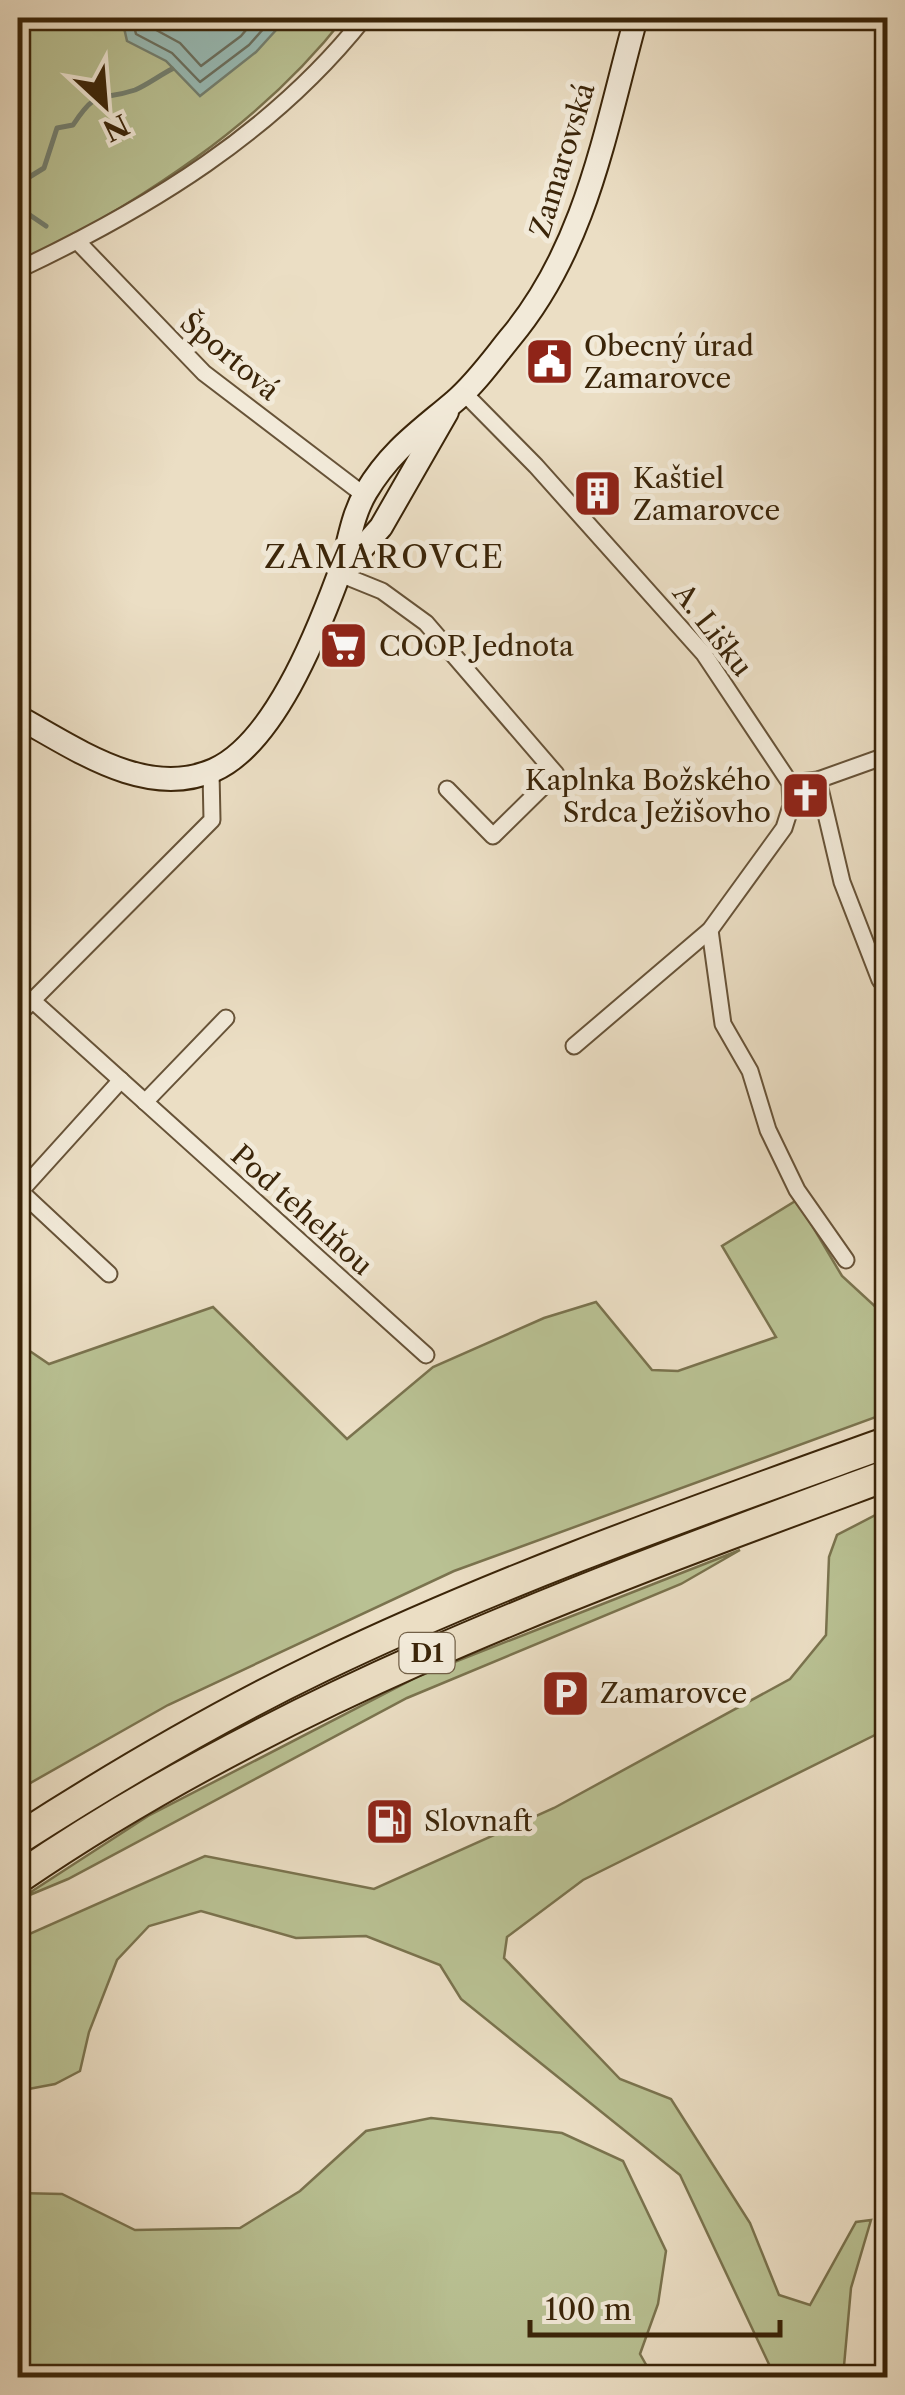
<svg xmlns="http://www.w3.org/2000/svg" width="905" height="2395" font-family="'Libre Caslon Text',serif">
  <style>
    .green { fill: #b9c193; stroke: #7a734e; stroke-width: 2.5 }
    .water { fill: #98bcb7; stroke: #738071; stroke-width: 2.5 }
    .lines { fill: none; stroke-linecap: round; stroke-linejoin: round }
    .shore { stroke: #6a7060; stroke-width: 2.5 }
    .stream { stroke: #738071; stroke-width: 5 }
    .street-casing { stroke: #675338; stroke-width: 19 }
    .secondary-casing { stroke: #3b2509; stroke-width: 26 }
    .highway-casing { stroke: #3b2509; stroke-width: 34 }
    .street { stroke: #f2ead9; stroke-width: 15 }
    .secondary { stroke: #f2ead9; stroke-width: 22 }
    .highway { stroke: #ebdec4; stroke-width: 30 }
    .labels { text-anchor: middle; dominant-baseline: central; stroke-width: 10; stroke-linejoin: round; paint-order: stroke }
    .shield { fill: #f2ead9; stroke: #726047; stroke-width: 2.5 }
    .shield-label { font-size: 25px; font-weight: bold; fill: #3b2509 }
    .street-label { font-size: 28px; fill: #3b2509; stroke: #f2ead9 }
    .poi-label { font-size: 28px; fill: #3b2509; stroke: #f2ead9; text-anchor: start }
    .quarter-label { font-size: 32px; letter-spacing: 2.5px; fill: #3b2509; stroke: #f2ead9 }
  </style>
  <rect width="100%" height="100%" fill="#ebdec4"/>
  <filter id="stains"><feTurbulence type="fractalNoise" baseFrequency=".002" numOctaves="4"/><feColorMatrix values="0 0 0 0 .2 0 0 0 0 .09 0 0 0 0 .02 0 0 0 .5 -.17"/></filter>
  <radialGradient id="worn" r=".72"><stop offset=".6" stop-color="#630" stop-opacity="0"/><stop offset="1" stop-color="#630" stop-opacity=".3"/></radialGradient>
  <g class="green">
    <path d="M18 18H344C258 128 140 201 18 266Z"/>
    <polygon points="797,1200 842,1276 880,1311 887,1307 887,1413 454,1571 168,1705 18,1790 18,1343 49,1364 213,1307 347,1439 433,1367 544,1318 596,1302 652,1370 678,1371 776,1337 722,1246"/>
    <polygon points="887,1509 887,1729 583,1880 507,1937 504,1958 620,2079 671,2099 750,2223 779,2295 810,2305 856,2222 871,2220 851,2288 843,2377 775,2377 680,2175 461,1999 440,1965 366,1936 296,1938 201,1911 149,1926 117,1960 89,2032 80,2071 55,2084 18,2091 18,1939 205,1856 374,1889 554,1808 790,1679 826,1635 829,1557 837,1535"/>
    <polygon points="740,1550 681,1584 407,1698 68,1879 20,1899 148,1816 419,1676"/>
    <polygon points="431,2118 562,2133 623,2161 666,2251 658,2304 640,2354 653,2377 18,2377 18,2193 62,2194 135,2230 240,2228 300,2191 366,2131"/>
  </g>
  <polygon class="water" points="287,18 256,52 200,96 166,61 127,41 122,19"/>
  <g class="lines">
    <g class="shore">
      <polyline points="132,18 136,34 172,53 200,82 249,45 273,18"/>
      <polyline points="145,18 147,25 180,43 201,66 241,36 256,18"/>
    </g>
    <g class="stream">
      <path d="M18 184 44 168 57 128 73 125C98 87 99 102 135 90 147 85 160 75 172 69"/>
      <polyline points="18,207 46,226"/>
    </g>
    <defs>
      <g id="street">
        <polyline points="77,241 204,373 364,495"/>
        <path d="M18 270C149 208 273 133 364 18"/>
        <polyline points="464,393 536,466 704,654 790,783 791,806 784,828 710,930 574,1046"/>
        <polyline points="340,574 382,591 426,623 556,774 493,836 447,789"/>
        <polyline points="818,780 842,882 880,980"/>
        <polyline points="790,783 818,780 888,755"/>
        <polyline points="710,930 723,1024 750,1071 768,1130 797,1190 846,1260"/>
        <polyline points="32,1000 426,1355"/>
        <polyline points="18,1015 212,820 211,772"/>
        <polyline points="145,1102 226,1018"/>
        <polyline points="20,1191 109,1274"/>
        <polyline points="18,1194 121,1080"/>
      </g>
      <g id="secondary">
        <polyline points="341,572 381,527 447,412"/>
        <path d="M18 717C75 748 146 800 214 770 273 744 316 636 338 577 349 548 350 519 366 492 391 450 420 431 455 401 476 383 493 359 510 338 587 246 605 130 636 18"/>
      </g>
      <g id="highway">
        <path d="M18 1839C116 1776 216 1717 322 1666 505 1578 697 1511 888 1442"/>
        <path d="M18 1878C285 1695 586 1587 888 1475"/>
      </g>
    </defs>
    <use href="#street" class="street-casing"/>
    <use href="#secondary" class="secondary-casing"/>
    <use href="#highway" class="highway-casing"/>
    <use href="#street" class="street"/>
    <use href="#secondary" class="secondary"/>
    <use href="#highway" class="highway"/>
  </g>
  <defs>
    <symbol id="civic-square" viewBox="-11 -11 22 22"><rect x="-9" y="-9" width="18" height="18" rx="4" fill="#8f2418" stroke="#f2ead9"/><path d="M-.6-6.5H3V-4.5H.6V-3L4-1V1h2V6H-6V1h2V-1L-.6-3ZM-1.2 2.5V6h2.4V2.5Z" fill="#fff"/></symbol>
    <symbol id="building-square" viewBox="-11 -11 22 22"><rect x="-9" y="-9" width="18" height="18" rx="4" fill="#8f2418" stroke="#f2ead9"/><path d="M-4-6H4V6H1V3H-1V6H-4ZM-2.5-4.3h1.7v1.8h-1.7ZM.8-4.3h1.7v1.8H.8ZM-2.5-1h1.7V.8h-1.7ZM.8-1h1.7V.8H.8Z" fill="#fff"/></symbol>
    <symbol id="supermarket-square" viewBox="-11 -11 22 22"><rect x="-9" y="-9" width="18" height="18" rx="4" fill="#8f2418" stroke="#f2ead9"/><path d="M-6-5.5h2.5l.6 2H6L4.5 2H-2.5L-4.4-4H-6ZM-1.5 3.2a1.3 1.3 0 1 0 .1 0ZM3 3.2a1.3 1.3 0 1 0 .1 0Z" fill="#fff"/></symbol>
    <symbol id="church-square" viewBox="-11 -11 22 22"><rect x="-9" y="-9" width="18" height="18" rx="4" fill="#8f2418" stroke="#f2ead9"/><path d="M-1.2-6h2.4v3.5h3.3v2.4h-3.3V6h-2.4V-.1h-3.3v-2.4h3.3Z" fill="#fff"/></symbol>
    <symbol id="parking-square" viewBox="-11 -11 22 22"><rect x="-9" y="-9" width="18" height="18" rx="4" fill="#8f2418" stroke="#f2ead9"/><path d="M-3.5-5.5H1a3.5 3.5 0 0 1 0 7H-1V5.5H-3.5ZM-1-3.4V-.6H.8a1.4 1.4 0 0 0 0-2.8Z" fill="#fff"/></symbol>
    <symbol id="fuel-square" viewBox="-11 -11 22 22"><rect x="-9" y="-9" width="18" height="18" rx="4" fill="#8f2418" stroke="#f2ead9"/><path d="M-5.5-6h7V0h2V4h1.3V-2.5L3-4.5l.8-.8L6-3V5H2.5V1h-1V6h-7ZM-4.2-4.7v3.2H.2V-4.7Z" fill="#fff"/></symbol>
  </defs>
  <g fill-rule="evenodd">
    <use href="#civic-square" x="522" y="334" width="55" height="55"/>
    <use href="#building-square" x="570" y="466" width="55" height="55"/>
    <use href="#supermarket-square" x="316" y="618" width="55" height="55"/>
    <use href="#church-square" x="778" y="768" width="55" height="55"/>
    <use href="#parking-square" x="538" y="1666" width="55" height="55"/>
    <use href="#fuel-square" x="362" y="1794" width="55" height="55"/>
  </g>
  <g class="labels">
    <rect class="shield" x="399.5" y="1633" width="55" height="40" rx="8"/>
    <g class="shield-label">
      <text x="427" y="1653">D1</text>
    </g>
    <g class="street-label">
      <text transform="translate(562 160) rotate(-73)">Zamarovská</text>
      <text transform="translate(230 356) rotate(40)">Športová</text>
      <text transform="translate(713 630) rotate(52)">A. Lišku</text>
      <text transform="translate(302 1210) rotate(42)">Pod tehelňou</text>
    </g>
    <g class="poi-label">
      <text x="584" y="346">Obecný úrad<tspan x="584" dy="32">Zamarovce</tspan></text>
      <text x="633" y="478">Kaštiel<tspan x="633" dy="32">Zamarovce</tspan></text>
      <text x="379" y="646">COOP Jednota</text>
      <text x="771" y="780" text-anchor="end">Kaplnka Božského<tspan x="771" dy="32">Srdca Ježišovho</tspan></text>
      <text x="600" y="1693">Zamarovce</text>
      <text x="424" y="1821">Slovnaft</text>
    </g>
    <g class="quarter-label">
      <text x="385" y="556">ZAMAROVCE</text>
    </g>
  </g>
  <rect width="905" height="2395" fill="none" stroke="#ebdec4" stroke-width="60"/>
  <rect x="20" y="20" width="865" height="2355" fill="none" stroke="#3b2509" stroke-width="5"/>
  <rect x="30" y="30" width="845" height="2335" fill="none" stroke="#3b2509" stroke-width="2.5"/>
  <g transform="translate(105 105) rotate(154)" stroke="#f2ead9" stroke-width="8" paint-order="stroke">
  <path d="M0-8L18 38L0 25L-18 38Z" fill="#3b2509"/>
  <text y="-15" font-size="28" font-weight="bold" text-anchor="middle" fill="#3b2509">N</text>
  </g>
  <path d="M530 2320v15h250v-15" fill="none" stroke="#3b2509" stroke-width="5"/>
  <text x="545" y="2320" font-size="30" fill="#3b2509" stroke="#f2ead9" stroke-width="8" paint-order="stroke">100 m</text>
  <rect width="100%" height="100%" filter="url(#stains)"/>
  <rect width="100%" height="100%" fill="url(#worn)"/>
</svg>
